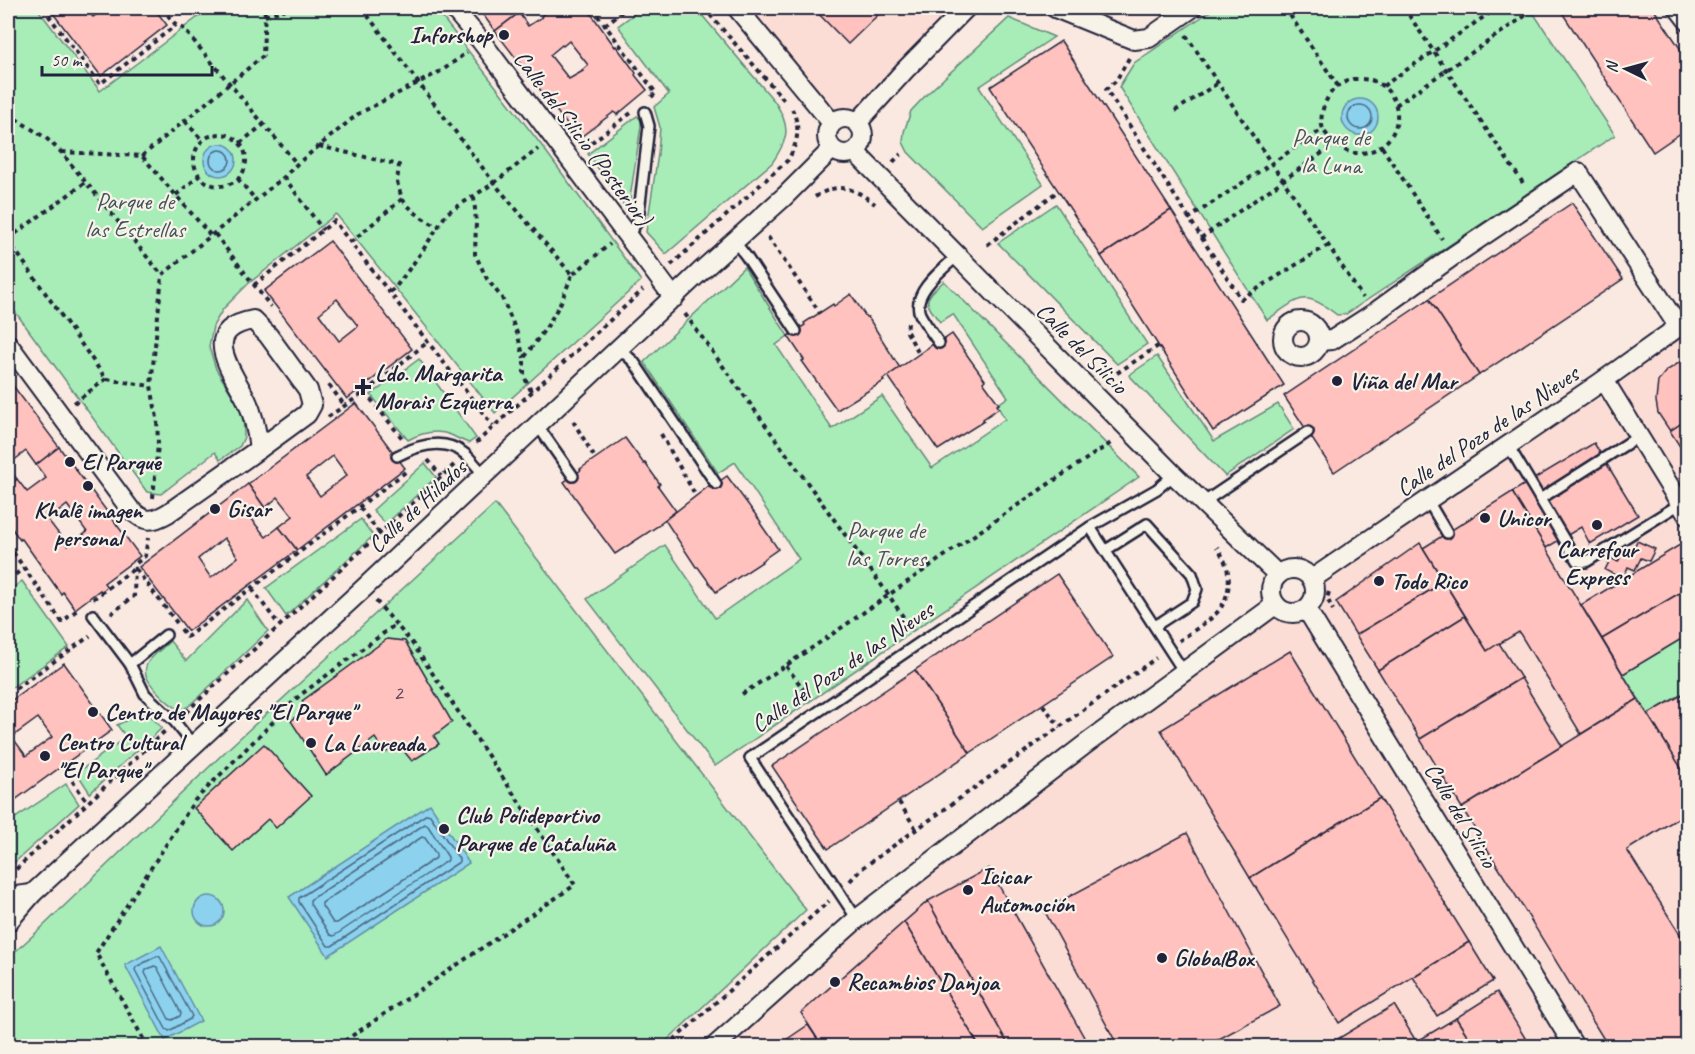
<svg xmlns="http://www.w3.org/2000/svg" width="1695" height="1054" font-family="Caveat,sans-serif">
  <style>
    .built { fill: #fbddd6 }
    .green { fill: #a8edb8; stroke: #65887a; stroke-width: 1.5 }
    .water { fill: #8cd2ee; stroke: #628ca6; stroke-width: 1.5 }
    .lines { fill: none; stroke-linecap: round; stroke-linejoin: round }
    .shore { stroke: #4c6883; stroke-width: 1.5 }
    .building { fill: #ffc2be; stroke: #22223b; stroke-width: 1.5; fill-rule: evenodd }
    .service-casing { stroke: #22223b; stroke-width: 14 }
    .minor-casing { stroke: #22223b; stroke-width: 22 }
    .path { stroke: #22223b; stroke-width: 4; stroke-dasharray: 4.5 4.5; stroke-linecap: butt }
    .service { stroke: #f7f3e8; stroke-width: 9 }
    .minor { stroke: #f7f3e8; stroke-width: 18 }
    .poi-dot { fill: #22223b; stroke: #f7f3e8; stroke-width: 2 }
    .labels { text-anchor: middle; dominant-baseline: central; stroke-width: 4.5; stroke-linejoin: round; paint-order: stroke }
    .number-label { font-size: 21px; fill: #594a5c }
    .poi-label { font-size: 24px; font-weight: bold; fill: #22223b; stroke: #f7f3e8; text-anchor: start }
    .park-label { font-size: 24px; fill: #44555a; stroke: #f7f3e8 }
    .street-label { font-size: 24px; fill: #22223b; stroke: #f7f3e8 }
  </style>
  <rect width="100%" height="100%" fill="#f9e9e0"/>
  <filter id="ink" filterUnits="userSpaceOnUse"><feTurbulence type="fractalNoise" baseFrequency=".0167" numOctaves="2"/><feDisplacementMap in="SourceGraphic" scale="12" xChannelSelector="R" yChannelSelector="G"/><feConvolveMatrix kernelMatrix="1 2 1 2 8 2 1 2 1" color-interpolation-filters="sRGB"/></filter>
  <g filter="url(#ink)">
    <g class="built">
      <polygon points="737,8 966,8 858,122 850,118 841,118 832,123"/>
      <polygon points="1687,320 1687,1046 715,1046 830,941 1275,605 1286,613 1298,613 1307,610 1313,601 1316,590 1312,579"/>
    </g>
    <g class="green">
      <polygon points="8,8 37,8 100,91 210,8 435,8 542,146 641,281 495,413 336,214 248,284 223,309 213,326 209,347 216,369 243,413 244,437 240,446 220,460 215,452 161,494 147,492 8,302"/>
      <path d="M642 8H696L775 102C791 127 789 138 772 163L666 254 646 232 658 154 660 127 654 107 669 94 618 26Z"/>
      <path d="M1215 8H1530L1615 135 1346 314 1337 315C1303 288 1300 298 1267 320L1119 87 1134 63Z"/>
      <polygon points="1009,18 1054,37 979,87 1043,184 982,227 908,152 903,142 904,132 911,111 927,94"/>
      <polygon points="637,116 641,120 641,126 628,211 588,154"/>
      <polygon points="1056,204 1147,344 1117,364 998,243"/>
      <path d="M744 267 788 336 776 345 832 429 882 396 932 468 1005 419 997 405 1008 397 953 314 940 322C922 299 924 300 944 281L1139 477 715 766 587 599 665 545 715 618 799 559 735 462 718 473 644 362Z"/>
      <polygon points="1157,356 1214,441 1278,404 1294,429 1225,476 1129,375"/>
      <path d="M419 359 476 438 469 443C463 441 457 438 451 435 436 429 421 433 408 440L371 395Z"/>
      <polygon points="425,463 436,477 386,524 373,510"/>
      <polygon points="495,504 806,910 661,1046 8,1046 8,958 39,930 229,748"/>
      <polygon points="361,519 373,536 286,616 266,588"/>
      <polygon points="22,581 69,647 8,690 8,591"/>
      <path d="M247 600 268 631 189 706C187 707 184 709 181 709 172 709 151 686 147 678 145 674 145 668 147 664 151 656 163 648 170 641L186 661Z"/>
      <polygon points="1687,635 1687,691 1648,714 1623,674"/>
      <polygon points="145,711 162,728 90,793 77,773 126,737 117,725"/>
      <polygon points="66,784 79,804 15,862 8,866 8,823"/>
    </g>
    <g class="water">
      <circle cx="1360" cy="117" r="18"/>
      <circle cx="220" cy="160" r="16"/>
      <polygon points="430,804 469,863 328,956 289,897"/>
      <circle cx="209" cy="911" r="15"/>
      <polygon points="161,946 201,1021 165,1040 125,965"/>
    </g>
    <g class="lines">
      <g class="shore">
        <circle cx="1360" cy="117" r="12"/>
        <circle cx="220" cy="160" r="10"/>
        <polygon points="427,814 430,815 459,859 459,862 332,946 328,946 299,902 299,898"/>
        <polygon points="425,824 428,826 448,857 448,860 334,936 330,935 310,904 310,900"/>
        <polygon points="422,837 425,838 436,854 436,858 337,923 333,923 322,906 322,903"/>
        <polygon points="157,956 160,957 192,1016 190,1019 169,1031 166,1029 135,970 136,967"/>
        <polygon points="154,966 157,967 181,1013 180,1016 172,1020 169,1019 145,973 146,970"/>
      </g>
    </g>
    <g class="building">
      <polygon points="49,8 86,8 93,17 106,8 154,8 167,25 101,76"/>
      <polygon points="478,8 515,8 519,13 495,31"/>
      <path d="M544 8H587L615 47 616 46 636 73 635 75 647 90 617 115 614 112 578 139 495 31 519 13 528 26 542 17 541 16 547 11ZM569 41 588 65 582 70 583 71 569 79 550 55 562 45 563 46Z"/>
      <polygon points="813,8 885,8 848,44"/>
      <polygon points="1559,8 1653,8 1688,60 1688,128 1653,152"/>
      <polygon points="1061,41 1171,210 1101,256 990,87"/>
      <polygon points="1572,203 1623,279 1479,375 1429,299"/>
      <polygon points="1171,210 1284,385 1213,431 1101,256"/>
      <path d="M330 241 412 349 347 399 264 291ZM337 299 358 326 339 341 319 314Z"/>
      <polygon points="851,294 866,317 868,317 900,368 883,379 884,381 837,410 802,361 804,360 788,336 805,325 804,323 833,304 834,306"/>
      <polygon points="1429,299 1479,375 1334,472 1284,396"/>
      <polygon points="952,334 985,380 983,382 999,404 997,405 999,408 983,419 984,421 938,450 905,403 906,402 888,376 933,344 934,345 939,343"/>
      <polygon points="1688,357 1688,419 1670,431 1658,413 1656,401 1658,381 1666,371"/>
      <polygon points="8,379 59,447 36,465 26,451 8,465"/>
      <path d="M356 403 405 468 297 550 279 527 293 516 278 497 265 508 248 484ZM333 456 347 475 320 496 306 477Z"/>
      <polygon points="1688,419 1688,459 1670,431"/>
      <polygon points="625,438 644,464 645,463 660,484 658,486 676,511 660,523 661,524 615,554 581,508 582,507 564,482 581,470 580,469"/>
      <polygon points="1594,443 1638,515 1590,544 1581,527 1546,548 1512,492"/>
      <path d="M59 447 140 556 104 583 107 587 101 592 100 590 75 609 63 592 61 594 22 539 20 540 8 523V486L17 479 27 492 46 478 36 465ZM67 505 87 532 68 546 48 520Z"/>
      <polygon points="8,467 17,479 8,486"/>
      <polygon points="727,476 761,522 760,523 778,549 761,561 762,562 716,592 698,567 696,567 665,520 709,486 710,488"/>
      <path d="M248 484 265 508 251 517 256 525 266 537 279 527 297 550 188 631 139 567ZM224 538 238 557 211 578 198 559Z"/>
      <polygon points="1512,492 1638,699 1581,734 1519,632 1487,651 1423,548"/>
      <polygon points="1637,541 1655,549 1649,561 1641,558 1635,570 1628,567 1623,579 1605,570 1611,558 1618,562 1624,550 1631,553"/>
      <polygon points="1420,543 1444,582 1356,635 1336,602"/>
      <polygon points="1683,543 1688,550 1688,588 1602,639 1581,605"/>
      <polygon points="1057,574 1113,657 970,753 915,670"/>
      <polygon points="1444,582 1465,616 1378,670 1356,635"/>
      <polygon points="1688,588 1688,635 1623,674 1602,639"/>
      <polygon points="1465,616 1487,651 1499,643 1521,678 1420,739 1378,670"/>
      <polygon points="387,639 405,641 452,722 434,736 439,744 412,761 398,744 385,753 375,738 326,775 291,721 306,709 302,701"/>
      <polygon points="1290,651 1380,798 1250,878 1161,730"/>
      <path d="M64 663 112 730 8 805V703ZM38 718 52 737 26 756 12 737Z"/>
      <polygon points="915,670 970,753 828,849 772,766"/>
      <polygon points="1521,678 1562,746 1462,808 1420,739"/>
      <polygon points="1685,693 1688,697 1688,773 1685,775 1648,714"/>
      <polygon points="1638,699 1688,779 1688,812 1627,850 1688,947 1688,1046 1608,1046 1462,808"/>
      <polygon points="264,744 311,796 276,828 268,819 233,851 194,808"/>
      <polygon points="1380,798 1469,942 1339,1023 1250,878"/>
      <polygon points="1187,833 1280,1006 1206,1046 1118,1046 1044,910"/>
      <polygon points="989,868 1089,1046 1009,1046 928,901"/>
      <polygon points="928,901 947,936 1009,1046 979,1046 904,922"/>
      <polygon points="904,922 979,1046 822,1046 801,1013"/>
      <polygon points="1469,942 1493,981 1437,1016 1413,977"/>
      <polygon points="1497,992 1530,1046 1474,1046 1456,1018"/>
      <polygon points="1394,1005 1419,1046 1326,1046"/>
      <polygon points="1456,1018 1474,1046 1419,1046 1416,1042"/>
      <polygon points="808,1025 822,1046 782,1046 780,1044"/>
    </g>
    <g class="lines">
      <defs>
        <g id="service">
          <polyline points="627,237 638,221 649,126 645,112"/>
          <polyline points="735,242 746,256 796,331"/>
          <path d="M939 343C933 334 925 324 920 314 911 293 943 269 957 256"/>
          <polyline points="620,349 634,362 716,484"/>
          <polyline points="538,426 573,476"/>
          <polyline points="1508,445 1577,561 1586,562 1680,504"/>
          <path d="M397 456C418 445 444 437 465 454 472 460 478 469 485 475"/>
          <polyline points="1540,499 1639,436"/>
          <polyline points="1428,501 1447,533"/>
          <polyline points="1204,502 1308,432"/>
          <polyline points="1090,527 1184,672"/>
          <polyline points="1106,550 1147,524 1192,574 1197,589 1192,602 1155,626"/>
          <polyline points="93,615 130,664 145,694 175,722 194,746"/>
          <polyline points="130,664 166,635"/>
          <polyline points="857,919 750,758 1090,527 1157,489 1174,475"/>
        </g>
        <g id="minor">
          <polyline points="453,8 481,41 674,298"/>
          <polyline points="737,8 832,123"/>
          <polyline points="1055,8 1134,40 1149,38 1192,8"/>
          <polyline points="1678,8 1688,21"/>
          <circle cx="845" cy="136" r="18"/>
          <polyline points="858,122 905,70 966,8"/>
          <polyline points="855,152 1174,475 1278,575"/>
          <path d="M253 320 268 335 308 390 312 405 307 414 259 449C257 431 254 415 246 399 232 370 198 330 253 320Z"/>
          <circle cx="1301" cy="339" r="18"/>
          <polyline points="1319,341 1332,340 1374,313 1453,256 1578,172 1678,326"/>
          <path d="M8 344 130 509C144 522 151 523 168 513L259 449"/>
          <polyline points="1604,380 1688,516"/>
          <circle cx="1293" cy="591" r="22"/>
          <polyline points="1312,579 1604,380 1688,320"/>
          <polyline points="1307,610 1574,1046"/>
          <polyline points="8,897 32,894"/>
          <polyline points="8,922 32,894 365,587 700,272 785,196 832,149"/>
          <polyline points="715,1046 857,919 1087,743 1275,605"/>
        </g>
      </defs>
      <use href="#service" class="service-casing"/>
      <use href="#minor" class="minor-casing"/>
      <g class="path">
        <polyline points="43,8 100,84 176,25"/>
        <polyline points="162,8 176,25 183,28 297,164"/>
        <polyline points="362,8 494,183 572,275 610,244"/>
        <polyline points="592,8 656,93 649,99"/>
        <polyline points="704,8 785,101"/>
        <polyline points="1285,8 1338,86"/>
        <polyline points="1404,8 1525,186"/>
        <polyline points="265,16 289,8"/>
        <polyline points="605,25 626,8"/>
        <polyline points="1186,35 1271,163 1328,245 1363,298"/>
        <polyline points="1129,58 1116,81 1106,89 1241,299 1328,245"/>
        <path d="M1353 79C1359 79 1366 79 1371 80 1413 95 1402 155 1355 153 1346 152 1337 147 1331 140 1329 137 1324 132 1323 129 1318 115 1326 96 1336 87 1341 83 1348 81 1353 79Z"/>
        <polyline points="1383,86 1497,8"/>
        <polyline points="1396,105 1532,11"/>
        <polyline points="1175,111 1218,83"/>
        <polyline points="8,114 46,138 61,152 162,275"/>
        <polyline points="185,121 202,140"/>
        <circle cx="220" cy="160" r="26"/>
        <polyline points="240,143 263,125"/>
        <polyline points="319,146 399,165 397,182 402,199 351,242"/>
        <polyline points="1382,147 1442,239"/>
        <polyline points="584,148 631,113"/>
        <polyline points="62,152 142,156 211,236"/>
        <polyline points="142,156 263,56 265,8"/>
        <polyline points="893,162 901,154"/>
        <polyline points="284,177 323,230"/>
        <polyline points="238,179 255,199"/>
        <polyline points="176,195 199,176"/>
        <polyline points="474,197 476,222 475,254 487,279 502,298 517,333 524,358"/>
        <path d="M815 197C839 181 854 188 875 204"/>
        <path d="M402 199C413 212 423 220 439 227"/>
        <polyline points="1188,219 1323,129"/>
        <polyline points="215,234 271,307"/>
        <polyline points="768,237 820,313"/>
        <polyline points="1201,238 1335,144"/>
        <polyline points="8,239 86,182"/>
        <polyline points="8,240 106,379 151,386"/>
        <polyline points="987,245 1058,191"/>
        <path d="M671 265 788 160C798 142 801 128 792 109"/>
        <polyline points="254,285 334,221 493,426"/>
        <polyline points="390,292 395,288 421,253 447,213 494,183 538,149"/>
        <polyline points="685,314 888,594 912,630"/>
        <polyline points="908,323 907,332 919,354"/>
        <polyline points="1117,373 1158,346"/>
        <polyline points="329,385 345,406"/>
        <polyline points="531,391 524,376 524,358 548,325 561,302 572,275"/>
        <polyline points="365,392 402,438"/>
        <polyline points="74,403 106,379"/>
        <polyline points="328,417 365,392 429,341"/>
        <polyline points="573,421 595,458"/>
        <polyline points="661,434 696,496"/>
        <polyline points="476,443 643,290"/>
        <polyline points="428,460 441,476"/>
        <polyline points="153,498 158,444 157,418 151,386 162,275 284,177 297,164 358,114 443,70 467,52"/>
        <polyline points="360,508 380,534"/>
        <polyline points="8,545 62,622 77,610"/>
        <polyline points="8,580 24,568"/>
        <polyline points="252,589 279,625"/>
        <polyline points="1329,592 1327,598 1333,610"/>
        <polyline points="93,599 135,568 177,623"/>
        <polyline points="111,614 134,596 135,564 145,556 148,538"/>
        <polyline points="181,629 187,637 408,470"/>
        <path d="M1179 641C1191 632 1212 620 1220 609 1234 588 1230 566 1217 547"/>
        <polyline points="786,666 811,699"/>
        <polyline points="8,694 90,636"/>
        <path d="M742 694C867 614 986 523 1111 443"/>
        <polyline points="1043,705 1060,727"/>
        <polyline points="186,712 454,465"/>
        <polyline points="62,766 87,802"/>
        <polyline points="899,802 916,829"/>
        <polyline points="8,873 14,871 165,731"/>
        <polyline points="850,881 861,869 1156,658"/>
        <polyline points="141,1046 145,1042 96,953 195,800 299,696 396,624"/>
        <polyline points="337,1046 575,885 412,643 376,601"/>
        <polyline points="667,1046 829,901"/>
      </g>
      <use href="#service" class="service"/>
      <use href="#minor" class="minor"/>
    </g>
  </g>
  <g class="poi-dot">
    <circle cx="504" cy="35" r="6"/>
    <circle cx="1337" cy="381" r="6"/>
    <path d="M360 378h6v6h6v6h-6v6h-6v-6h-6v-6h6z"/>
    <circle cx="70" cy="462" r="6"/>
    <circle cx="88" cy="486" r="6"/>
    <circle cx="215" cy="509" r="6"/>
    <circle cx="1485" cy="518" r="6"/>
    <circle cx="1597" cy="525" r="6"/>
    <circle cx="1379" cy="581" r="6"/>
    <circle cx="93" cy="712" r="6"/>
    <circle cx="311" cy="743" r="6"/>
    <circle cx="45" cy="756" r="6"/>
    <circle cx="444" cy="829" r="6"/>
    <circle cx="968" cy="890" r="6"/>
    <circle cx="1162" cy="958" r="6"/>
    <circle cx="835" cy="982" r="6"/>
  </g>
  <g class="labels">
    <g class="number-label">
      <text x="398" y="693">2</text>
    </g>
    <g class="poi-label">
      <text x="492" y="35" text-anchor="end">Inforshop</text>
      <text x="375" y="373">Ldo. Margarita<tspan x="375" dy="28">Morais Ezquerra</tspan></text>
      <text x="1349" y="381">Viña del Mar</text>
      <text x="82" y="462">El Parque</text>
      <text x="227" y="509">Gisar</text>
      <text x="88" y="510" text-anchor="middle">Khalê imagen<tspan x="88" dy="28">personal</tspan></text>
      <text x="1497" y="518">Unicor</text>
      <text x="1597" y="549" text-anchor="middle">Carrefour<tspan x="1597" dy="28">Express</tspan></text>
      <text x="1391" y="581">Todo Rico</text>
      <text x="105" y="712">Centro de Mayores "El Parque"</text>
      <text x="57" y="742">Centro Cultural<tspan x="57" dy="28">"El Parque"</tspan></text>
      <text x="323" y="743">La Laureada</text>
      <text x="456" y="815">Club Polideportivo<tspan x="456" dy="28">Parque de Cataluña</tspan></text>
      <text x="980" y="876">Icicar<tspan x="980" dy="28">Automoción</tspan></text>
      <text x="1174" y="958">GlobalBox</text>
      <text x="847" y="982">Recambios Danjoa</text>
    </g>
    <g class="park-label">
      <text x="1331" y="137">Parque de<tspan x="1331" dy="28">la Luna</tspan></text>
      <text x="135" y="201">Parque de<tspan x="135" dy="28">las Estrellas</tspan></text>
      <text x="886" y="530">Parque de<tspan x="886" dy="28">las Torres</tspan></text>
    </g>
    <g class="street-label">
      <text transform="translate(583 138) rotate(53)">Calle del Silicio (Posterior)</text>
      <text transform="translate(1082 348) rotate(45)">Calle del Silicio</text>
      <text transform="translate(1487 431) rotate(-34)">Calle del Pozo de las Nieves</text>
      <text transform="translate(417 506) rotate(-43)">Calle de Hilados</text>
      <text transform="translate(842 667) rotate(-34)">Calle del Pozo de las Nieves</text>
      <text transform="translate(1461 815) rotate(59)">Calle del Silicio</text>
    </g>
  </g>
  <rect width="1695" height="1054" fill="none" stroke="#f7f3e8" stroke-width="30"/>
  <rect x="15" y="15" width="1665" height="1024" fill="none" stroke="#22223b" stroke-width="2" filter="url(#ink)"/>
  <g transform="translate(1626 69) rotate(275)" stroke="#f7f3e8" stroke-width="4.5" paint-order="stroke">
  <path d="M0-4.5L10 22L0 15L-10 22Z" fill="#22223b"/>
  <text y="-9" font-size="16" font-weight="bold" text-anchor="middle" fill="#22223b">N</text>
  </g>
  <path d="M42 66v9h170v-9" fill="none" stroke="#22223b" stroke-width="3"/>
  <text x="51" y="66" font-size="18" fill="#22223b" stroke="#f7f3e8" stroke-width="4.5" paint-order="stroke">50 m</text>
</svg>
